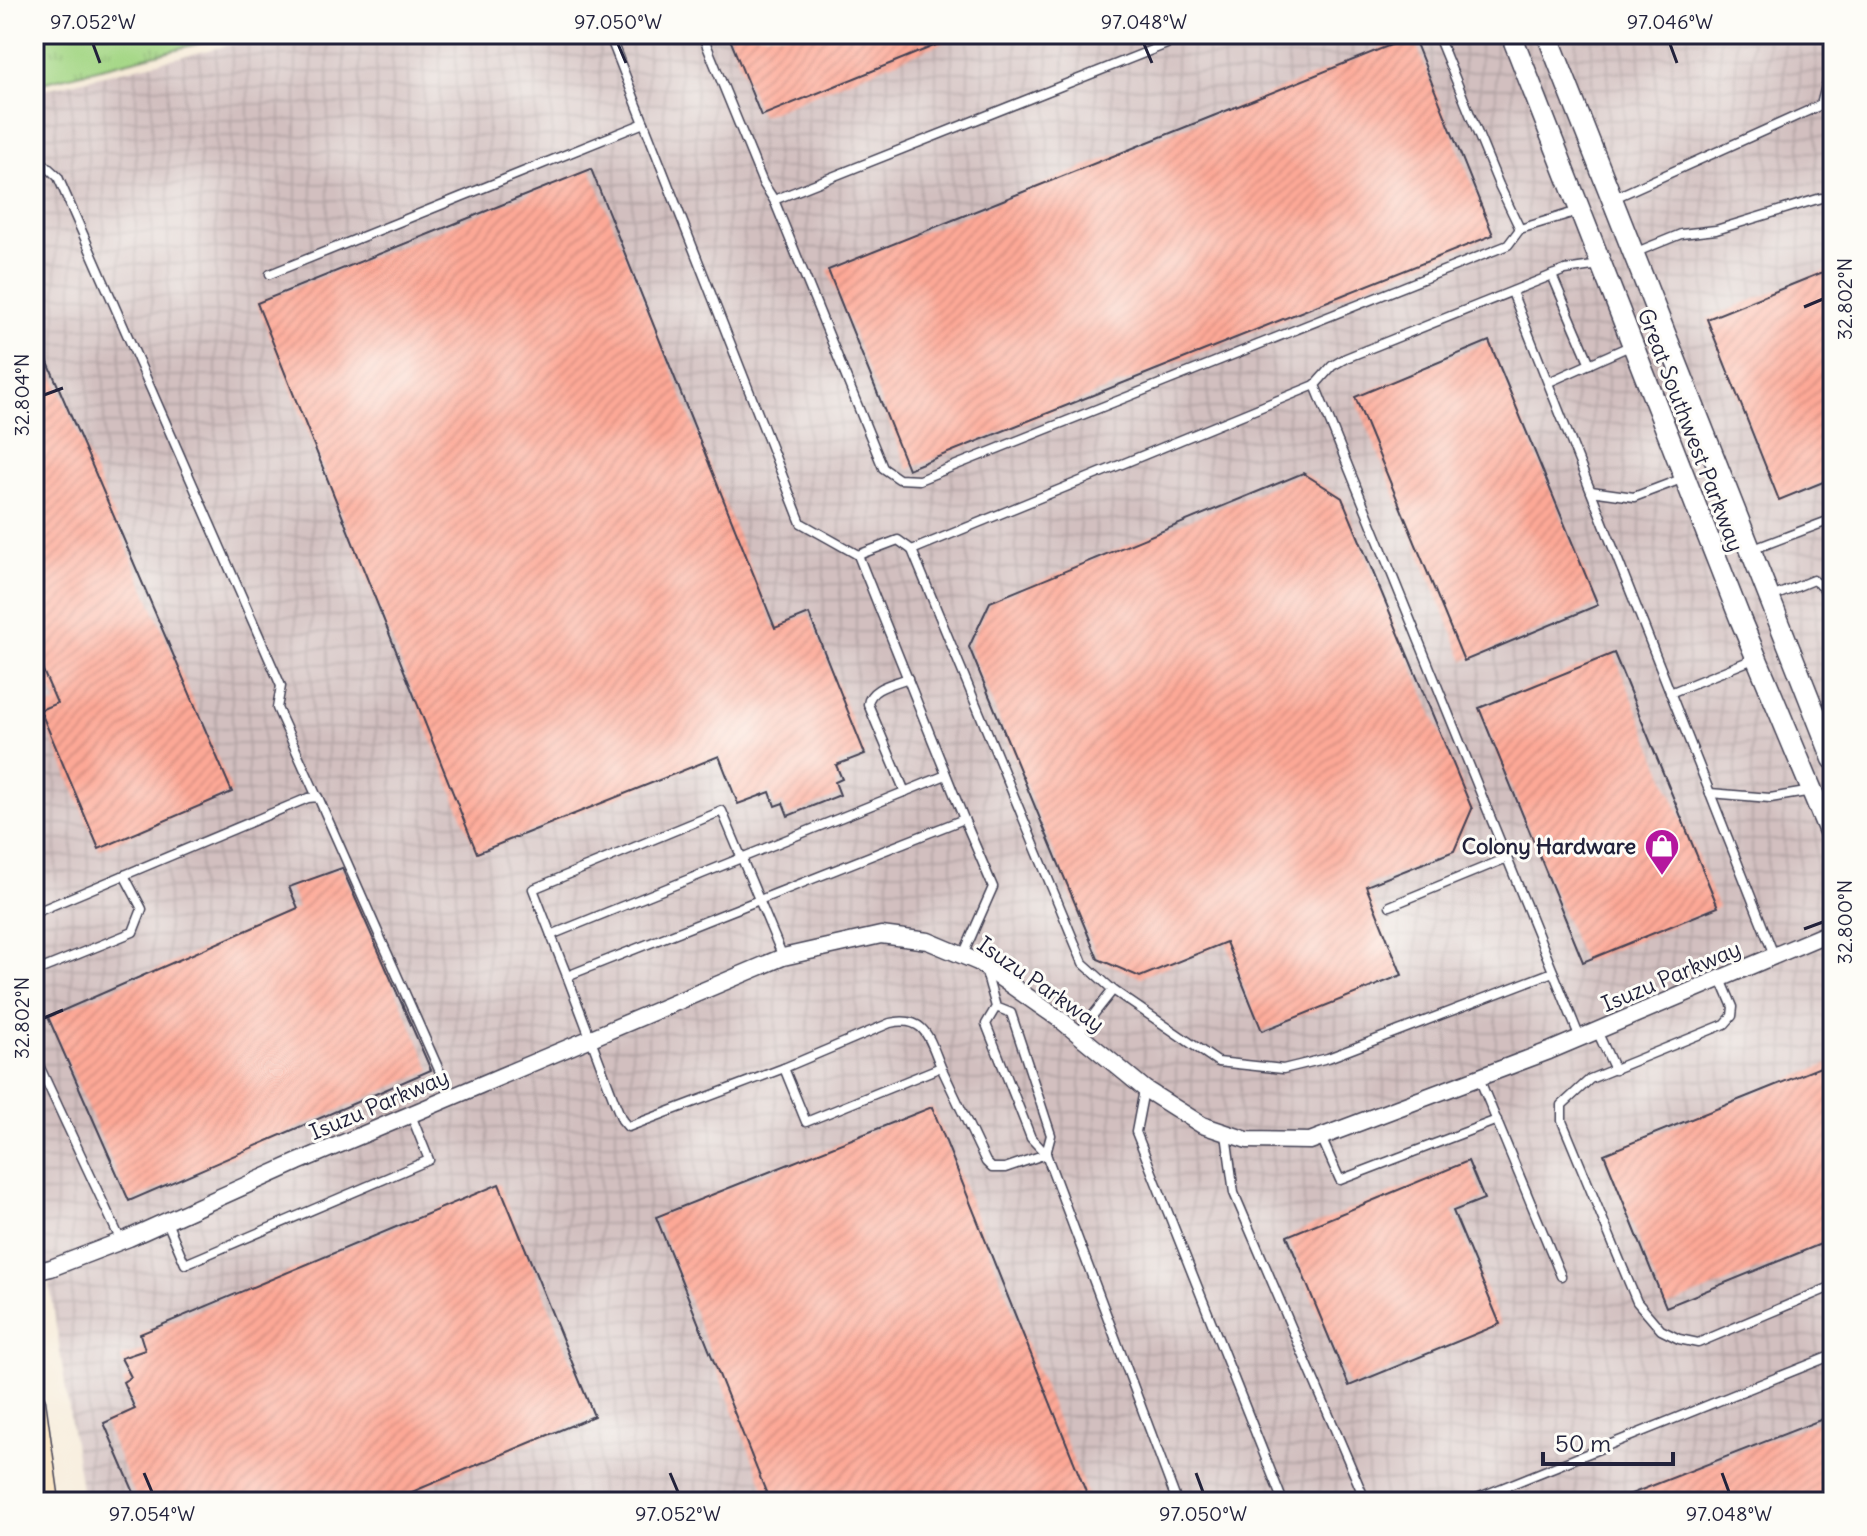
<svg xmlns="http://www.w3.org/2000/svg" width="1867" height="1536" font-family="Delius,sans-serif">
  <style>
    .industrial { fill: url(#industrial-grid) }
    .grass { fill: url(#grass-tufts); stroke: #647c60; stroke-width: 2 }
    .building { fill: url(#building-hatch) }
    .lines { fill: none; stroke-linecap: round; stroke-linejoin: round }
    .service-casing { stroke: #424052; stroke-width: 11 }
    .minor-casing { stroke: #424052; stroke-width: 19 }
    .tertiary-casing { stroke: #424052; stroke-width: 23 }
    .secondary-casing { stroke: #424052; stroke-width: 25 }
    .service { stroke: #fff; stroke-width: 8 }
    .minor { stroke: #fff; stroke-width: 16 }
    .tertiary { stroke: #fff; stroke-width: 20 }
    .secondary { stroke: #fbe6c4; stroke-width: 22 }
    .ticks { fill: none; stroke: #22223b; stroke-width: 3 }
    .labels { text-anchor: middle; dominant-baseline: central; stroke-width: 6; stroke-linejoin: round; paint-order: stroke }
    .street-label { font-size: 22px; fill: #22223b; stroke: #fdfcf7 }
    .poi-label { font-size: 22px; font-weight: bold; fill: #22223b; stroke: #fdfcf7; text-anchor: end }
    .neatline { fill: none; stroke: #22223b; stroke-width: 3 }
    .ticks-label { font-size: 20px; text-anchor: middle; fill: #22223b }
  </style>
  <defs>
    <pattern id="industrial-grid" width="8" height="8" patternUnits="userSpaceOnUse" patternTransform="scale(2)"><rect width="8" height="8" fill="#d2bfbf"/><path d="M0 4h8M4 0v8" fill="none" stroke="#b4a4a5"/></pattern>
    <pattern id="grass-tufts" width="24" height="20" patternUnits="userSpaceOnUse" patternTransform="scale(2)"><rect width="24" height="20" fill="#a5d786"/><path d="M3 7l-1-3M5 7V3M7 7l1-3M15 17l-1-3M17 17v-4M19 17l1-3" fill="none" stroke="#8eb875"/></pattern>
    <pattern id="building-hatch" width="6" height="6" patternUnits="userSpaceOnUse" patternTransform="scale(2)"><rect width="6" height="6" fill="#fda896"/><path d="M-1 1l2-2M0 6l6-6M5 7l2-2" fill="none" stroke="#d99082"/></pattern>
  </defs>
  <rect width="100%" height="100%" fill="#fdfcf7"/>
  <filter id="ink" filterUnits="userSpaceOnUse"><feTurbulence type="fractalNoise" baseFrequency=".0125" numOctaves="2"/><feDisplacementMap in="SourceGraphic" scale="16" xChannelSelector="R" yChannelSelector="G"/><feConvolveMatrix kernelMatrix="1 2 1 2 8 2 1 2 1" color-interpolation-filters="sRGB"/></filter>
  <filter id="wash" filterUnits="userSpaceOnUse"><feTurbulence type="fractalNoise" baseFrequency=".006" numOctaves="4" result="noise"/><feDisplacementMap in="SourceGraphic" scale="32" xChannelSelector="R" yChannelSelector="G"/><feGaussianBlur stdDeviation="1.8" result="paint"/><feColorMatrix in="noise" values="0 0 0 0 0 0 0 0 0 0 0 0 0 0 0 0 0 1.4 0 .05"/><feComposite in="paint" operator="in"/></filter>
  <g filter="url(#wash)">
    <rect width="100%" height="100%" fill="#f6ead7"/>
    <polygon class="industrial" points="275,34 1833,34 1833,1502 83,1502 34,1181 34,92"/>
    <polygon class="grass" points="34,34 236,34 34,85"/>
    <g id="blocks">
      <g class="building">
        <polygon points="728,34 961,34 961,35 761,116"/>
        <polygon points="1413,36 1493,235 908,469 828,270"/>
        <polygon points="591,169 775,628 809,614 865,754 836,765 842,779 835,782 840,795 788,816 783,803 775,806 770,792 738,804 719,756 477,853 257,303"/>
        <polygon points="1833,268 1833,478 1779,500 1707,319"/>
        <polygon points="34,330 232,792 99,849 40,710 57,703 34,650"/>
        <polygon points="1489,341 1598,605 1464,661 1355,397"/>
        <polygon points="1303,473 1342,498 1472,809 1454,851 1366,886 1402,975 1262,1031 1226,942 1140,977 1098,959 969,647 990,602"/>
        <polygon points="1614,653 1718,907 1583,962 1479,708"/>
        <polygon points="342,868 431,1070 129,1201 48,1017 298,908 289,887"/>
        <polygon points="1833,1062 1833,1239 1666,1307 1604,1154"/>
        <polygon points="932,1107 1090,1502 770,1502 656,1217"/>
        <polygon points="1468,1161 1484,1199 1453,1211 1500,1324 1349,1386 1287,1236"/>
        <polygon points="499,1184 594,1416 388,1502 138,1502 104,1423 135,1409 123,1382 131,1377 121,1358 145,1350 140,1334"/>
        <polygon points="1833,1415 1833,1502 1613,1502 1613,1501"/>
      </g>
    </g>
  </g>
  <g filter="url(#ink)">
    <use href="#blocks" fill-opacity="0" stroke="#424052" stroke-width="2"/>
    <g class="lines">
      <defs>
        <g id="service">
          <polyline points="609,34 801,523 858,555 964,819"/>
          <polyline points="702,34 763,183 774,200 1192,34"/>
          <polyline points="1437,34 1499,185 1520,229"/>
          <polyline points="1831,34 1833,35"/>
          <polyline points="1821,105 1833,58"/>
          <polyline points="34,159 45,165 58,177 281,686 277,708 317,797"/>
          <polyline points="1612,199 1821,105 1833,110"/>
          <polyline points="774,200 883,468 899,479 919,480 1508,245 1520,229 1578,211"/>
          <polyline points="1634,253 1681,234 1716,230 1821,198"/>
          <polyline points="270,274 644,123"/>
          <polyline points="1552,275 1590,364"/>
          <polyline points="1512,292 1774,955"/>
          <polyline points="1549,382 1632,345"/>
          <polyline points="1591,491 1634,497 1684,478"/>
          <polyline points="1751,550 1833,519"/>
          <polyline points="858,555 898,540 912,550"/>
          <polyline points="1772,597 1813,580 1823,587 1833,611"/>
          <polyline points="1670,693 1756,658"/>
          <path d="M905 792 868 704C870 687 894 684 908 678"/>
          <polyline points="1710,793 1770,798 1812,791"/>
          <polyline points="1390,906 1507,858"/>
          <polyline points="34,913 308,798 318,797 451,1097"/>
          <polyline points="551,935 946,775"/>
          <polyline points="34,972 133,932 142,909 124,875"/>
          <polyline points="986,972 996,1007 986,1024 1031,1138 1046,1154 1051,1135 1011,1013 996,1007"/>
          <polyline points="567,976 533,889 722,811 783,957"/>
          <polyline points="1721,979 1733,1007 1732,1016 1725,1024 1590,1079 1562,1105 1562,1121 1637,1302 1661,1330 1679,1339 1698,1343 1833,1286"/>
          <polyline points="1113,990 1083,963 912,550 1315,385"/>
          <polyline points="1597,1031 1615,1070"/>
          <polyline points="1078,1034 1113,990 1218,1062 1283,1069 1328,1058 1553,972"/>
          <polyline points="1580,1038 1315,385 1332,366 1346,358 1565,270 1600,265"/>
          <polyline points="34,1046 35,1057 121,1241"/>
          <path d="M941 1067C929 1039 926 1015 890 1023L784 1068 806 1122 941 1067 986 1162 992 1168H1005L1046 1154 1177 1502"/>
          <polyline points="784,1068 628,1127 622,1120 615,1103 567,976 964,819 993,887 963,955"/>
          <polyline points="1479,1078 1561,1276"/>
          <polyline points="1144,1090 1136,1132 1283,1502"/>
          <polyline points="1226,1134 1234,1193 1366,1502"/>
          <polyline points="1321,1137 1340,1180 1497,1120"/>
          <polyline points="167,1222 185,1264 429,1160 411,1115"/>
          <polyline points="1467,1502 1833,1355"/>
        </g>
        <polyline id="minor" points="34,1272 51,1268 129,1238 298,1162 783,957 881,935 928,941 978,962 1062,1021 1145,1089 1202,1125 1247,1140 1310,1141 1549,1051 1833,931"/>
        <g id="tertiary">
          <polyline points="1511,34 1741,621 1833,841"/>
          <polyline points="1547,34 1833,759"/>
        </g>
        <polyline id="secondary" points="34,1402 48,1502"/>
      </defs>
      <use href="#service" class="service-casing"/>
      <use href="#minor" class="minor-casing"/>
      <use href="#tertiary" class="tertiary-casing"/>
      <use href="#secondary" class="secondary-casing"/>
      <use href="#service" class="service"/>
      <use href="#minor" class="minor"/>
      <use href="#tertiary" class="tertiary"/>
      <use href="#secondary" class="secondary"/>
    </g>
  </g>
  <path class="ticks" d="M93 44 100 63M618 44 626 63M1144 44 1152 63M1670 44 1677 63M1804 307 1823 299M44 395 63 388M1804 929 1823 922M44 1018 63 1010M144 1473 152 1492M670 1473 678 1492M1196 1473 1203 1492M1722 1473 1729 1492"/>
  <defs>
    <symbol id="shop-pin" viewBox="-11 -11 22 30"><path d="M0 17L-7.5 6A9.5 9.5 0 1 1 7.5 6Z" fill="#b5179e" stroke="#fdfcf7"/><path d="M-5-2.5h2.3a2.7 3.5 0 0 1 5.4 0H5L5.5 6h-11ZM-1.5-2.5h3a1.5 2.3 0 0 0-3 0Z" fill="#fff"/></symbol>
  </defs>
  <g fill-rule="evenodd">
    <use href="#shop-pin" x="1642" y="826" width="40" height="54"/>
  </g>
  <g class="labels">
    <g class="street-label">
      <text transform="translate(1691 430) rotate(69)">Great Southwest Parkway</text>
      <text transform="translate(1671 976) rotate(-23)">Isuzu Parkway</text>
      <text transform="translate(1041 984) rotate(35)">Isuzu Parkway</text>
      <text transform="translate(379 1104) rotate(-23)">Isuzu Parkway</text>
    </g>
    <g class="poi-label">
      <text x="1636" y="846">Colony Hardware</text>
    </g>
  </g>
  <rect width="1867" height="1536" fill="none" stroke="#fdfcf7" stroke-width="88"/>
  <path d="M1543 1452v12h130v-12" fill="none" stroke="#22223b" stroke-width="4"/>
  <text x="1555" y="1452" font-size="24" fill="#22223b" stroke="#fdfcf7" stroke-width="6" paint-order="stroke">50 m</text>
  <rect x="44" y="44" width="1779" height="1448" class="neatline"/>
  <g class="ticks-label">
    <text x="93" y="29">97.052°W</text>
    <text x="618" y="29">97.050°W</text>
    <text x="1144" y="29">97.048°W</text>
    <text x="1670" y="29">97.046°W</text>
    <text transform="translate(1845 299) rotate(-90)" y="7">32.802°N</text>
    <text transform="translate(22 395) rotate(-90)" y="7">32.804°N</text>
    <text transform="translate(1845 922) rotate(-90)" y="7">32.800°N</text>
    <text transform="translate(22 1018) rotate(-90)" y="7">32.802°N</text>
    <text x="152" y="1521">97.054°W</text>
    <text x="678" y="1521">97.052°W</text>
    <text x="1203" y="1521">97.050°W</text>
    <text x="1729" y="1521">97.048°W</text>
  </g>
</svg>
